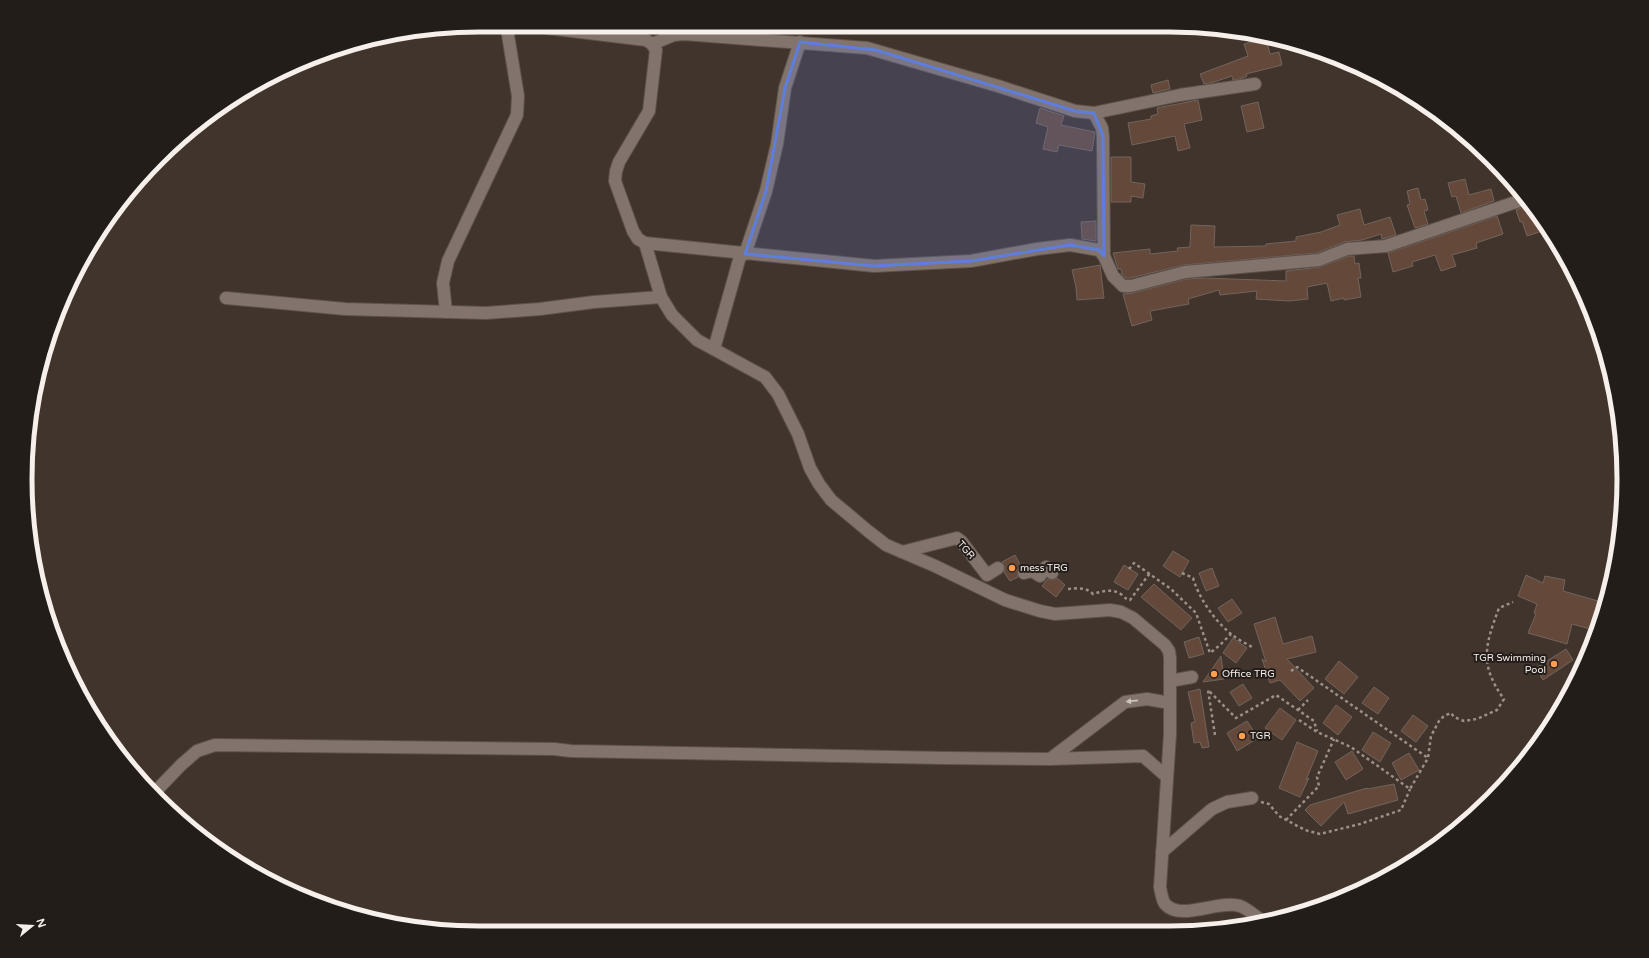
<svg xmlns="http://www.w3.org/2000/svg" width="1649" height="958" font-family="'Varela Round',sans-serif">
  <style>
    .building { fill: #64493a; stroke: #71645c }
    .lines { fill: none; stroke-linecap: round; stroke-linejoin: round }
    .street-casing { stroke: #5d524c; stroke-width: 14 }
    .path { stroke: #9a908a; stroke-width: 2.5; stroke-dasharray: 3 3; stroke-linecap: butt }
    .street { stroke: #82746c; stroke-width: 12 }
    .oneway { fill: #cec4be }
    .marked { fill: #5e7edd; fill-opacity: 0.2; stroke: #5e7edd; stroke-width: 3; stroke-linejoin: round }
    .poi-dot { fill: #fb9e51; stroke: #231d1a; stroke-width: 1.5 }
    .labels { text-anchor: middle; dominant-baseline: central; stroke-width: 4; stroke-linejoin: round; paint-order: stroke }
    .street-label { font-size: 10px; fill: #f7efea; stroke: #231d1a }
    .poi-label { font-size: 10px; fill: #f7efea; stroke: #231d1a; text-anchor: start }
    .rim { fill: none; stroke: #f7efea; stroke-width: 5 }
  </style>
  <rect width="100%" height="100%" fill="#40342d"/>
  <g class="building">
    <polygon points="1254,37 1266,39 1270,54 1279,52 1282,65 1246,74 1247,76 1240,79 1233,80 1232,76 1214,82 1204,84 1200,74 1248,56 1244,44 1255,41"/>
    <polygon points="1168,80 1170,89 1153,93 1151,85"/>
    <polygon points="1198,100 1202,120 1184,124 1190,148 1178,151 1175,136 1132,145 1128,123 1151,119 1151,116 1158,114 1157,108"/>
    <polygon points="1258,102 1264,128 1247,132 1241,106"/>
    <polygon points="1040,108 1064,116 1061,125 1095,132 1092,151 1059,145 1057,152 1043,149 1048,127 1036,123"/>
    <polygon points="1111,157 1131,157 1131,182 1145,184 1143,198 1131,196 1131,202 1111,202"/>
    <polygon points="1465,179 1469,195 1491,189 1494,201 1461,213 1456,196 1452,197 1448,183"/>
    <polygon points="1418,188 1421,200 1425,199 1428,210 1424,211 1428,224 1415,228 1407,205 1410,204 1407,191"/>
    <polygon points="1529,205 1547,227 1549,229 1527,236 1522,221 1520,222 1516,210"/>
    <polygon points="1360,209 1364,225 1390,217 1396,235 1382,239 1381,234 1362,240 1344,242 1317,253 1184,265 1130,278 1126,278 1122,275 1121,269 1118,269 1113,253 1150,249 1150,254 1178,251 1177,248 1190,247 1191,225 1215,226 1214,247 1266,246 1266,244 1296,241 1296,237 1321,232 1340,225 1337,215"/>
    <polygon points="1497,216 1503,234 1476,243 1477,248 1452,255 1456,266 1441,271 1435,255 1412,262 1413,266 1393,272 1388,253"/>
    <polygon points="1096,221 1096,241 1082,239 1081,222"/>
    <polygon points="1349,256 1354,256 1355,264 1359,263 1361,278 1358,278 1361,297 1344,300 1344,298 1331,301 1327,283 1307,287 1308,299 1289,301 1256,299 1257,291 1220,295 1219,290 1188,299 1189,304 1150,311 1152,320 1132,326 1123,294 1133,293 1186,279 1204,278 1286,281 1286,271 1320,267"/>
    <polygon points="1100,265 1104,298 1077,300 1076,287 1072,270"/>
    <polygon points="1173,551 1189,561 1180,577 1163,566"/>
    <polygon points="1015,555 1021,566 1017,571 1018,577 1010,581 1004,572 1005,567 1002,562"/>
    <polygon points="1124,565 1138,574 1128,590 1114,582"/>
    <polygon points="1212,568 1219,586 1206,591 1199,573"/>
    <polygon points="1526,575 1543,583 1545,576 1565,580 1563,591 1598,601 1590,629 1572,624 1567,644 1528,633 1536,614 1534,613 1537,604 1518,596"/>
    <polygon points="1057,578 1065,585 1056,597 1042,586 1048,579 1054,580"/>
    <polygon points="1154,584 1192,618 1181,630 1141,597"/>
    <polygon points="1232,599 1242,613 1228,622 1218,608"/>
    <polygon points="1275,617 1283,644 1312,636 1316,652 1287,659 1314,688 1300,701 1280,680 1270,683 1262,659 1266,662 1254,624"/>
    <polygon points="1199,637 1204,654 1189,658 1184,642"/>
    <polygon points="1233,638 1247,648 1236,663 1223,653"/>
    <polygon points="1566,649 1573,660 1543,680 1536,668"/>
    <polygon points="1221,656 1224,679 1203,682"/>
    <polygon points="1339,661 1358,677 1344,694 1325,679"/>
    <polygon points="1243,684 1252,698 1239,706 1230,692"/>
    <polygon points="1374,687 1389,698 1378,714 1362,703"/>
    <polygon points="1200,689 1209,747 1202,748 1200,742 1194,743 1191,723 1195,722 1188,692"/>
    <polygon points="1336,705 1352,717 1338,735 1323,723"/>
    <polygon points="1280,708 1296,720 1282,740 1265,728"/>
    <polygon points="1413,715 1428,726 1416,742 1401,731"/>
    <polygon points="1247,721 1258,738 1237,751 1227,733"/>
    <polygon points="1373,732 1391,743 1380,762 1362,750"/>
    <polygon points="1297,742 1318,751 1306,780 1309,778 1300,797 1279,788"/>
    <polygon points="1352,751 1363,769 1346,780 1335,762"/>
    <polygon points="1409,753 1419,770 1401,780 1392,763"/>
    <polygon points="1394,784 1398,800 1348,814 1344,802 1321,826 1305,810 1310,805 1367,788 1368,789"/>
  </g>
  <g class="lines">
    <defs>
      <g id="street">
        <polyline points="547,28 646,40 652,44 656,50 649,111 619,162 616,171 615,181 633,231 638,239 645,243 874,266 971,261 1037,249 1070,245 1099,250 1104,256 1113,276 1123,286 1131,286 1185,272 1319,260 1347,249 1386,246 1525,199"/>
        <polyline points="652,44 674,35 684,34 867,48 998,86 1075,111 1094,113 1180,95 1255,84"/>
        <polyline points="1094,113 1102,128 1103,136 1104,256"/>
        <path d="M645 243 661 297 672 315 697 340 765 377 778 394 798 434 810 468 819 484 831 500 868 531 886 545 935 566 1005 600 1040 611 1055 614 1110 610 1121 612 1133 618 1165 645 1169 651 1170 658V734L1160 887C1161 892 1162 900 1165 904 1181 922 1219 899 1240 906 1248 909 1254 915 1261 920"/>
        <polyline points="745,254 766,191 777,144 785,88 800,42"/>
        <polyline points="226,298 345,309 486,313 540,309 594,302 661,297"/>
        <polyline points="446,312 443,283 448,261 517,115 518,96 507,29"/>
        <polyline points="714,349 741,253"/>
        <polyline points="902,552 957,538 961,541 987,575 998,568"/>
        <polyline points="1024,573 1032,571 1040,576 1046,567 1052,573"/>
        <polyline points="1170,681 1192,677"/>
        <polyline points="1050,759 1125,702 1147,699 1170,703"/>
        <polyline points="154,793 181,765 197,751 215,745 554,749 571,751 945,758 1050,759 1143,756 1167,777"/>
        <polyline points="1162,852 1212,809 1227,802 1252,798"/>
      </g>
    </defs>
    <use href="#street" class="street-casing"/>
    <g class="path">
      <polyline points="1129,569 1134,563 1171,589 1196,613 1210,653 1220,645 1231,634"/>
      <path d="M1182 573 1193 578C1199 598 1214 620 1231 634 1237 639 1245 643 1252 647"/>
      <path d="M1068 589C1077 588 1086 587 1093 594 1103 591 1113 588 1122 595 1125 598 1126 599 1130 600L1150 573"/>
      <polyline points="1291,671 1297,667 1428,758"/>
      <polyline points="1298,710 1308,700"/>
      <path d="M1299 720 1317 732 1351 747 1410 789 1428 758 1431 736 1439 721 1444 716 1451 713 1454 717 1464 721 1477 719 1497 710 1504 699C1479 665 1485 645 1499 608L1513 602"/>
      <polyline points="1215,735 1208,690 1236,718 1276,695 1314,721 1317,731"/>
      <polyline points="1261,802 1269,804 1279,816 1290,822 1305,830 1320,834 1360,824 1401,810 1410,789"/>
      <polyline points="1286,820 1319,786 1317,777 1334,739"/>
    </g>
    <use href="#street" class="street"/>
  </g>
  <defs><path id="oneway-solid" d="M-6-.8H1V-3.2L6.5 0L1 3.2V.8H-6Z"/></defs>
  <use class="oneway" href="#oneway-solid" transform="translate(1132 701) rotate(174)"/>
  <path class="marked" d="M800 42 876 50 1075 111 1094 113 1103 136 1104 256 1099 250 1070 245 971 261 874 266 745 254 766 191 785 88Z"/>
  <g class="poi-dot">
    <circle cx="1012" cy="568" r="4"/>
    <circle cx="1554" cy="664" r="4"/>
    <circle cx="1214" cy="674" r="4"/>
    <circle cx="1242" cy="736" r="4"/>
  </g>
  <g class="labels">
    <g class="street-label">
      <text transform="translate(966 550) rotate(49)">TGR</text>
    </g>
    <g class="poi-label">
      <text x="1020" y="568">mess TRG</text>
      <text x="1546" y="658" text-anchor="end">TGR Swimming<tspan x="1546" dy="12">Pool</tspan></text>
      <text x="1222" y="674">Office TRG</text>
      <text x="1250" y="736">TGR</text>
    </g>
  </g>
  <path d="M0 0H1649V958H0ZM479 32H1170A447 447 0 0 1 1617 479V479A447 447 0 0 1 1170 926H479A447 447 0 0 1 32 479V479A447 447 0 0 1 479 32Z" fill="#231d1a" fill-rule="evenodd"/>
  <path class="rim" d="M479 32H1170A447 447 0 0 1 1617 479V479A447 447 0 0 1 1170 926H479A447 447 0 0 1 32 479V479A447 447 0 0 1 479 32Z"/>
  <g transform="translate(32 926) rotate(72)" stroke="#231d1a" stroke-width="3" paint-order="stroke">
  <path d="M0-3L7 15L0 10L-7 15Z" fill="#f7efea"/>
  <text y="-6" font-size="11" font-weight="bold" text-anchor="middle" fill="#f7efea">N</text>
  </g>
</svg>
